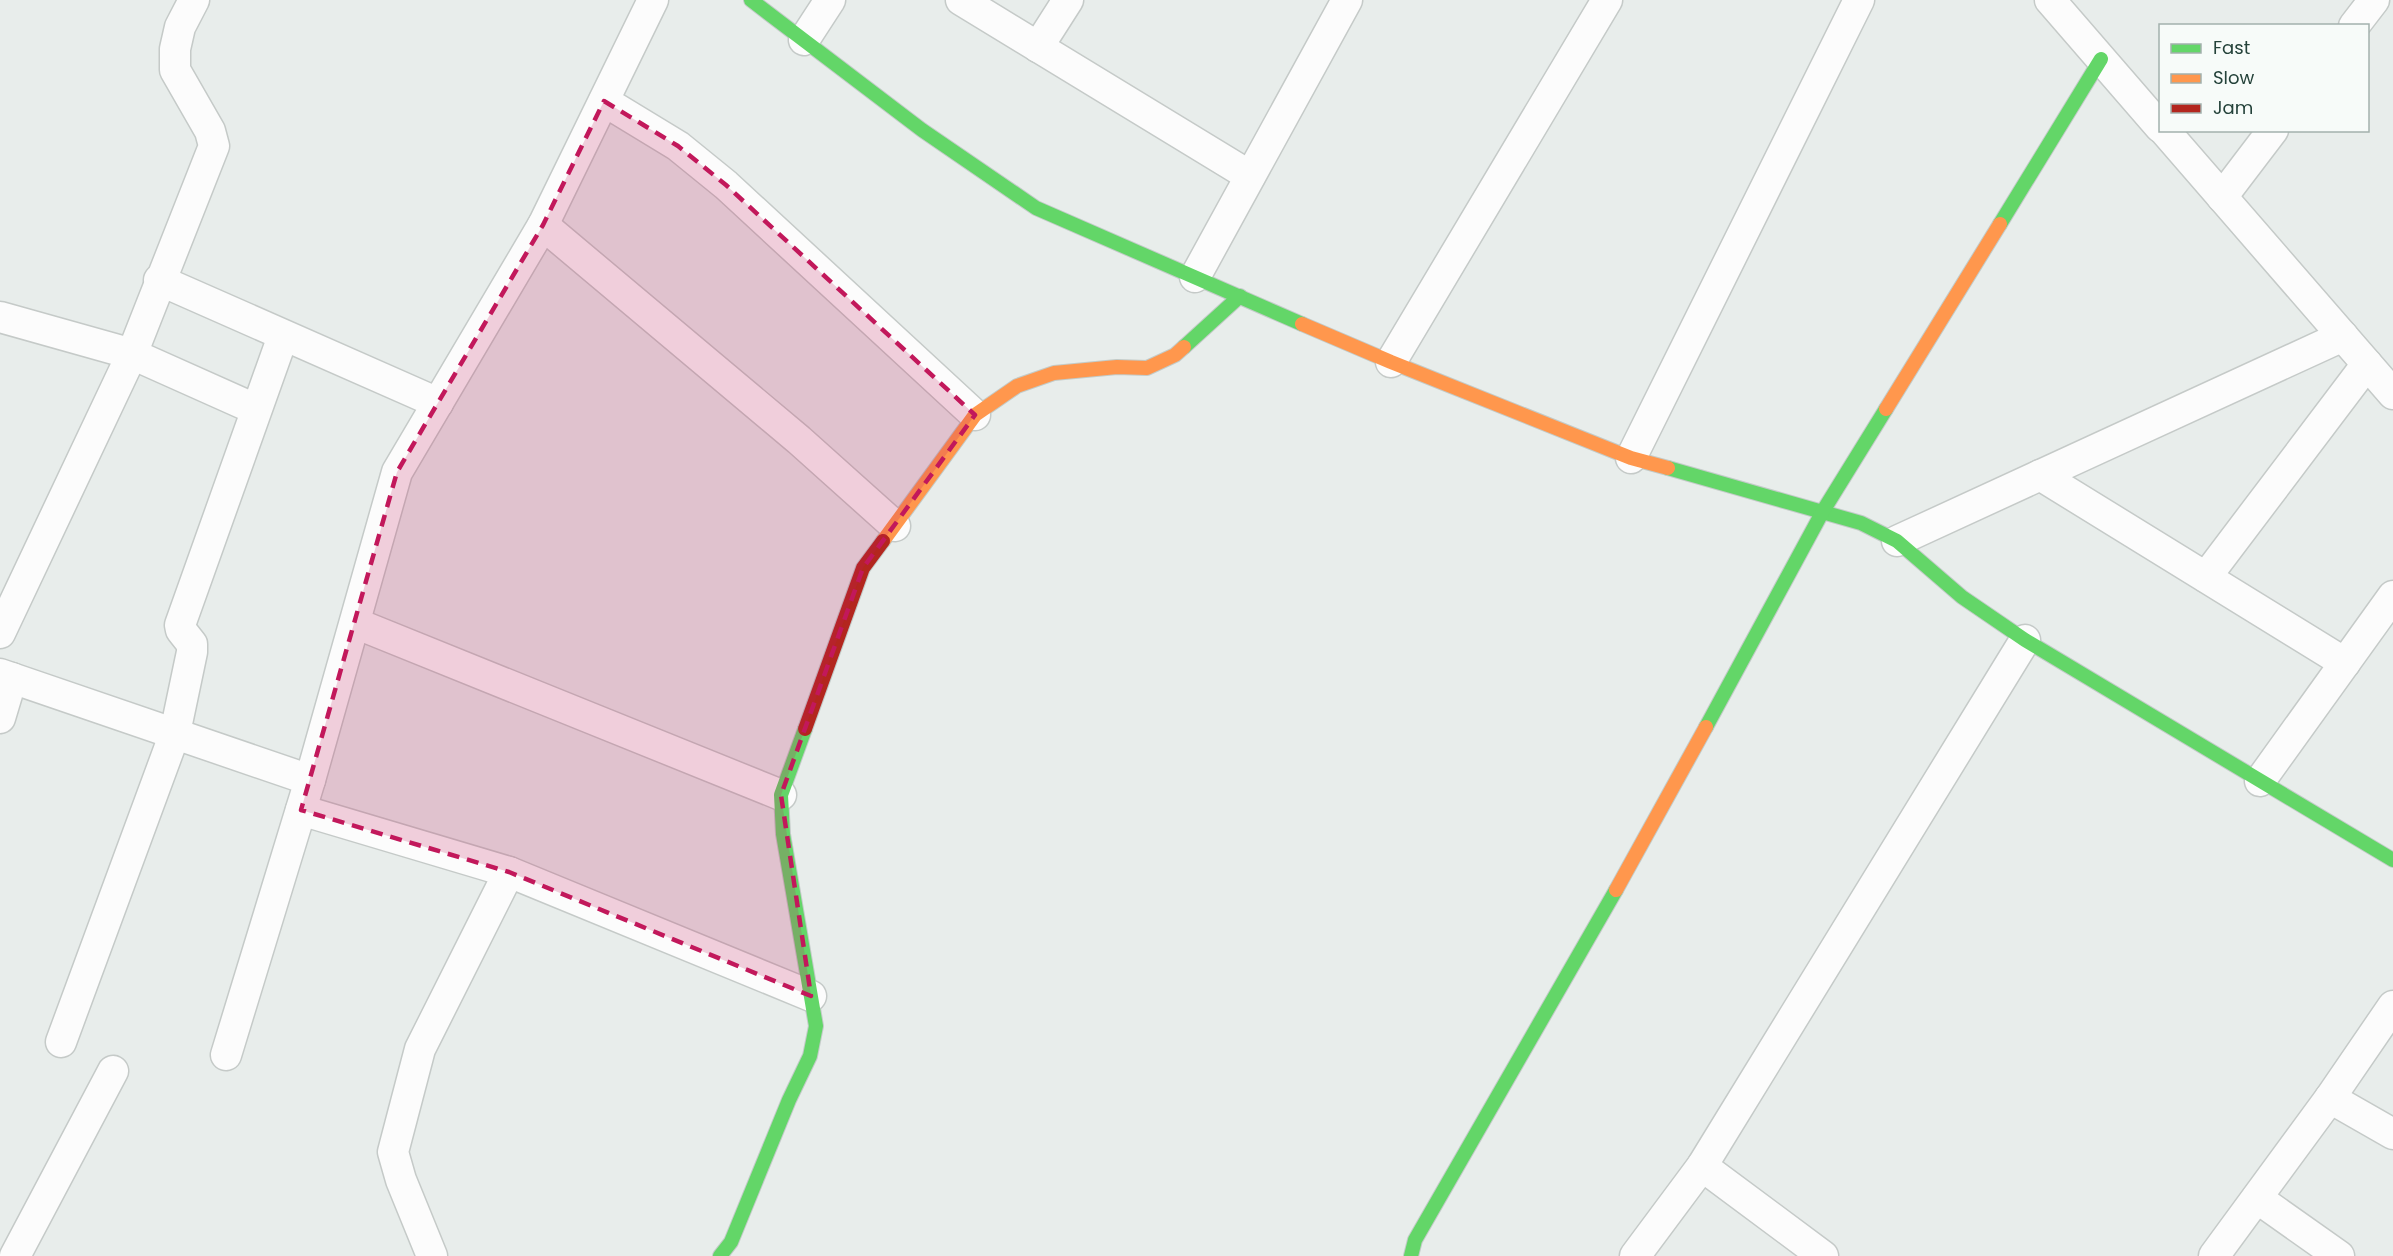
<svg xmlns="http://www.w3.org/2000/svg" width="2393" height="1256" font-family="Poppins,sans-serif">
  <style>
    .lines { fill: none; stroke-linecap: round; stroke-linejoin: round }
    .street-casing { stroke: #c5cac8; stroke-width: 33 }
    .fast-casing { stroke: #c3cbc8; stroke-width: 16 }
    .slow-casing { stroke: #c3cbc8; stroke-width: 16 }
    .jam-casing { stroke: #c3cbc8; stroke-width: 16 }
    .street { stroke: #fcfcfc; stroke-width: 30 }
    .fast { stroke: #63d668; stroke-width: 14 }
    .slow { stroke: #ff974d; stroke-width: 14 }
    .jam { stroke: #b3261e; stroke-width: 14 }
    .marked { fill: #c2185b; fill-opacity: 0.2; stroke: #c2185b; stroke-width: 4.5; stroke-dasharray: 12 8; stroke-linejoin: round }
  </style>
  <rect width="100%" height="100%" fill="#e8edeb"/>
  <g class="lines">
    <defs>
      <g id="street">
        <polyline points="961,0 1250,176"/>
        <polyline points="2050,0 2160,127"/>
        <polyline points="2354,26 2374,0"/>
        <polyline points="804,40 830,0"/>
        <polyline points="1038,47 1068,0"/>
        <polyline points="604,101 678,146 726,185 975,415"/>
        <polyline points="2164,130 2393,394"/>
        <polyline points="2222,197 2273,130"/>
        <polyline points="543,225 799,440 895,526"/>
        <polyline points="1195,277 1347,0"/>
        <polyline points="159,280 438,403"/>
        <polyline points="0,317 132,354 255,409"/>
        <polyline points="1391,362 1607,0"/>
        <polyline points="1631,458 1859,0"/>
        <polyline points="2040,475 2345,663"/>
        <polyline points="1897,541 2343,336"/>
        <polyline points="2206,577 2367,364"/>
        <polyline points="355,623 781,795"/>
        <polyline points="0,633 132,354 214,146 210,131 175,70 175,49 180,27 194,0"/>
        <polyline points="0,674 310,780"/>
        <polyline points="0,718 12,678"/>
        <polyline points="2260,781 2393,596"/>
        <polyline points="301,810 509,872 811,996"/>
        <polyline points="61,1042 175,733 192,652 192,644 181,630 180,625 283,336"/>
        <polyline points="226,1055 310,780 397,472 543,225 653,0"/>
        <polyline points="2330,1098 2393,1134"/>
        <polyline points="1702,1166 1823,1256"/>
        <polyline points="2257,1198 2339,1256"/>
        <polyline points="15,1256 113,1071"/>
        <polyline points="432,1256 401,1180 393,1152 420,1049 509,872"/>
        <polyline points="1635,1256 1702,1166 2025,640"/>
        <polyline points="2214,1256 2330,1098 2393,1006"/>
      </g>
      <g id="fast">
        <polyline points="751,0 922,130 1036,208 1302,324"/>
        <polyline points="2000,224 2101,59"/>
        <polyline points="1184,347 1240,296"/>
        <polyline points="1668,468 1861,523 1897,541 1962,597 2025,640 2393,860"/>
        <polyline points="1706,727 1823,511 1886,409"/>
        <polyline points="720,1256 731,1242 789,1100 810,1056 816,1026 783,834 781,795 805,729"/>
        <polyline points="1411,1256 1415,1240 1616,890"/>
      </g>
      <g id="slow">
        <polyline points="1302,324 1391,362 1631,458 1668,468"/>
        <polyline points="1886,409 2000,224"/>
        <polyline points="883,541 975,415 1017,386 1054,373 1117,367 1147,368 1175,355 1184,347"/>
        <polyline points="1616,890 1706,727"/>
      </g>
      <polyline id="jam" points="805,729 863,568 883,541"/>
    </defs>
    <use href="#street" class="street-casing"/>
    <use href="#fast" class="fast-casing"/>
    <use href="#slow" class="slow-casing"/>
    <use href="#jam" class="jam-casing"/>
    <use href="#street" class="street"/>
    <use href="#fast" class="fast"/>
    <use href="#slow" class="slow"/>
    <use href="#jam" class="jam"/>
  </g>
  <path class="marked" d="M604 101 678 146 726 185 975 415 863 568 781 795 811 996 509 872 301 810 397 472 543 225Z"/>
  <rect x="2159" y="24" width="210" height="108" fill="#f7fbf9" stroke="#a3b1ad" stroke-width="1.5"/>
  <rect x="2171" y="44" width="30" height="9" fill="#63d668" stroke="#a3b1ad" stroke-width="1.5"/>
  <text x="2213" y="54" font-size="18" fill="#24423a">Fast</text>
  <rect x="2171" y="74" width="30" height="9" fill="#ff974d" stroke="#a3b1ad" stroke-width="1.5"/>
  <text x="2213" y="84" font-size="18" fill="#24423a">Slow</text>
  <rect x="2171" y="104" width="30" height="9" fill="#b3261e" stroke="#a3b1ad" stroke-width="1.5"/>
  <text x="2213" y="114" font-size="18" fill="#24423a">Jam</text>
</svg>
